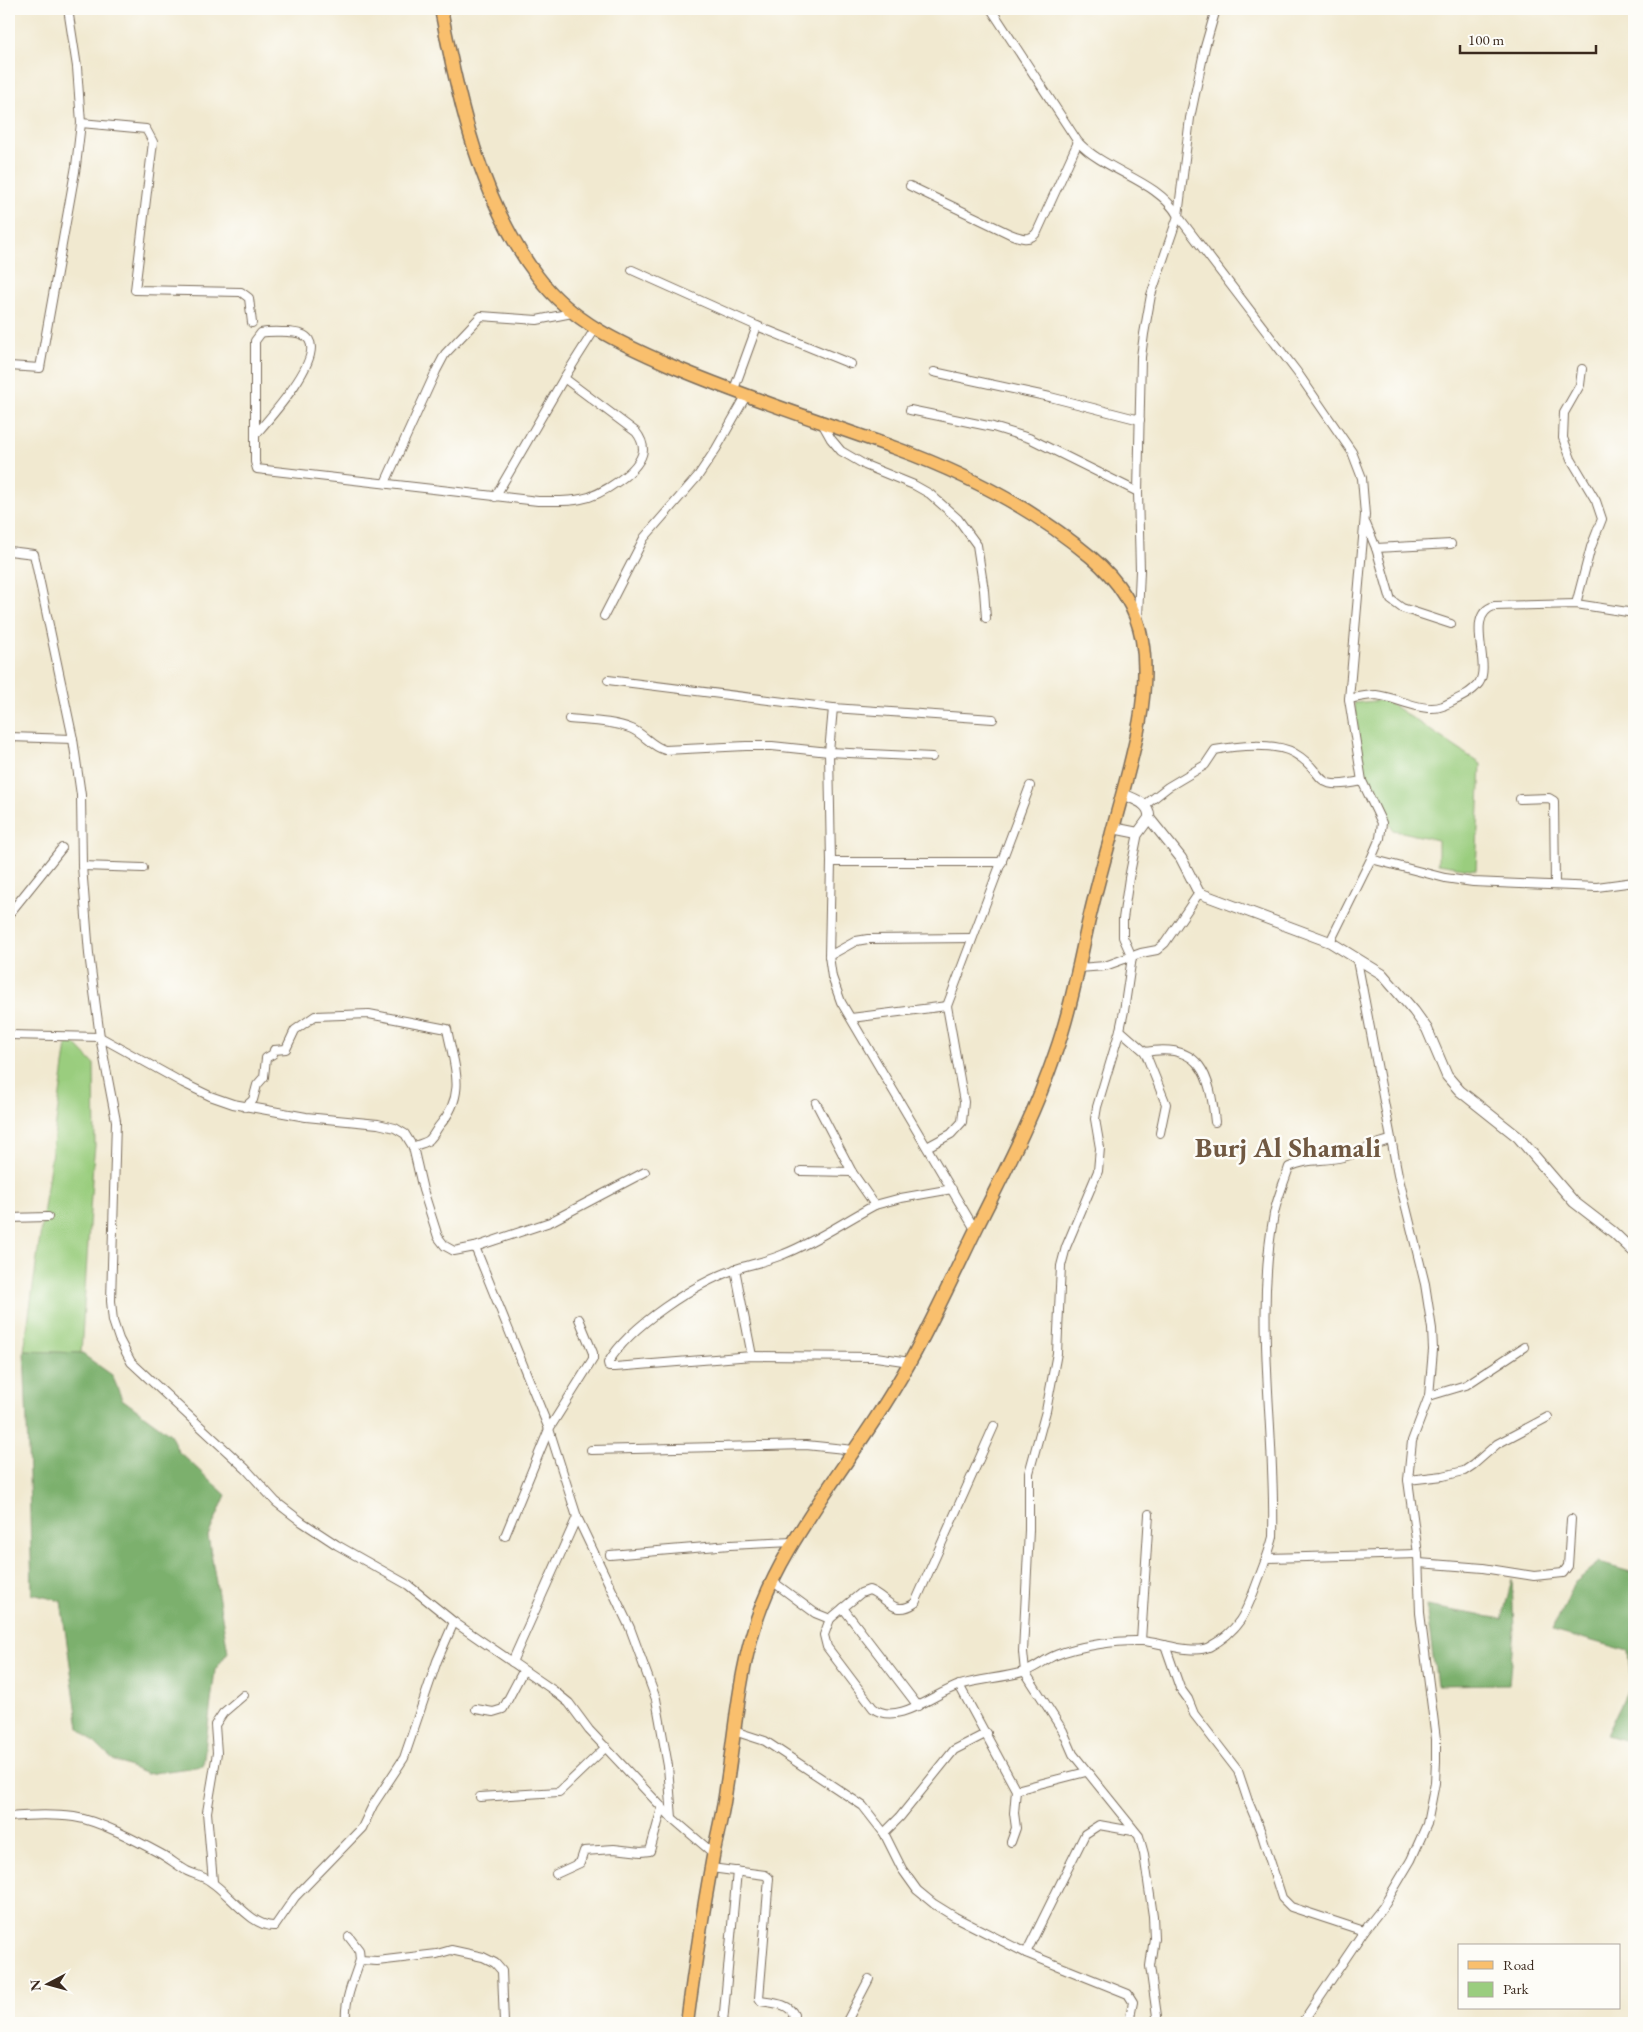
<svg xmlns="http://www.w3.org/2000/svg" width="1643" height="2032" font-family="'EB Garamond',serif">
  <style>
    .green { fill: #9acd7e; stroke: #6a7c4e }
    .forest { fill: #7bb06d; stroke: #5b6d46 }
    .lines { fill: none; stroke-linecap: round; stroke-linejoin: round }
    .minor-casing { stroke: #7b6d5c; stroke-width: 10 }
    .tertiary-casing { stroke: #7b6d5c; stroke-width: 12 }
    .primary-casing { stroke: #7b6d5c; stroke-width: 15 }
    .minor { stroke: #fff; stroke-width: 8 }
    .tertiary { stroke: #fff; stroke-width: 10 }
    .primary { stroke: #f9bf6d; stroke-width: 12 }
    .labels { text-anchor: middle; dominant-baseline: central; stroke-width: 5; stroke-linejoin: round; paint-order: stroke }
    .district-label { font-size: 28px; font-weight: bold; fill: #715942; stroke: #fdfcf7 }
  </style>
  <rect width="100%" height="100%" fill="#fdfcf7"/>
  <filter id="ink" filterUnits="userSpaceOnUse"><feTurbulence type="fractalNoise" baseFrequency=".02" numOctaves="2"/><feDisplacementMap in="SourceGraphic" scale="10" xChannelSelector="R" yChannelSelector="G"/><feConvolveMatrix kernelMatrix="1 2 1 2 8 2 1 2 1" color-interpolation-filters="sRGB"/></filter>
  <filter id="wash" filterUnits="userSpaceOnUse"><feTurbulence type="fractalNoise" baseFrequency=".0096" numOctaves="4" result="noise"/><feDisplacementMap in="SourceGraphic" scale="20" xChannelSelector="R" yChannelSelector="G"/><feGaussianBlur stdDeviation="1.12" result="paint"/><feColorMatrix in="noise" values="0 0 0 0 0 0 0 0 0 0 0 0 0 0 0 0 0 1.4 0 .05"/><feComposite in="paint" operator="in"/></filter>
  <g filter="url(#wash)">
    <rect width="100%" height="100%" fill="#f1e9d0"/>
    <g class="green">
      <polygon points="1385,700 1481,764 1476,870 1438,864 1438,840 1393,830 1366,782 1354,703"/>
      <polygon points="68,1037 94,1064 95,1146 93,1164 81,1353 24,1351"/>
    </g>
    <g class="forest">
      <polygon points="24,1351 81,1353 112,1375 122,1399 170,1434 178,1451 226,1495 208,1536 228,1652 215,1670 203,1766 147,1774 113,1760 79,1728 61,1601 32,1594 29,1475"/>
      <polygon points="1599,1563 1634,1573 1634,1743 1606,1735 1631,1683 1628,1651 1553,1630 1573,1584"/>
      <polygon points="1512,1579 1514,1630 1509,1684 1437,1685 1426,1606 1502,1619"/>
    </g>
  </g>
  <g filter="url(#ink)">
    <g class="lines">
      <defs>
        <g id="minor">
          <path d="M991 9 1078 142C1106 172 1158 180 1178 216L1297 372 1352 452 1362 478 1365 515 1349 699 1362 781 1382 823 1380 838 1371 859 1330 942"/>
          <polyline points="81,123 146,129 153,142 135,290 241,292 249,298 252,323"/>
          <path d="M910 186 1010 234C1020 238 1030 242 1037 232L1078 142"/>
          <polyline points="632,270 757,326 851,364"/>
          <polyline points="9,366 40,368 76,166 81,123 77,67 68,9"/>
          <polyline points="934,372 1050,397 1140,420"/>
          <polyline points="733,392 757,326"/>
          <polyline points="910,410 993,427 1029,438 1138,492"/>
          <polyline points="822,423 831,439 841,451 865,465 914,485 930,494 958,519 977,545 984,590 986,618"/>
          <path d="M256 434C269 419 322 360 309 340 305 333 296 333 288 332 279 332 270 331 261 333L255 341V462L257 469 538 501C553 501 567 502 581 499 600 496 641 471 643 450 643 443 640 437 636 432L564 378"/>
          <polyline points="385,483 436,371 445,354 481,316 537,320 572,313"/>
          <polyline points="495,497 564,378 595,329"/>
          <polyline points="1366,524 1376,548 1391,600 1402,608 1451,624"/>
          <polyline points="1376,548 1451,544"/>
          <polyline points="9,551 34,554 73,739 81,795 82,866 89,954 100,1037 116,1121 111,1301 113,1321 119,1339 131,1362 246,1469 276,1502 302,1522 337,1545 408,1585 454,1622 553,1690 569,1703 589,1730 672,1818 714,1854"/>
          <polyline points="1576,604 1591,547 1602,519 1596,501 1571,459 1563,438 1564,413 1580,385 1582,369"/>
          <polyline points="604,616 644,538 698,476 716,449 746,396"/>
          <polyline points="1138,617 1140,570 1138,492 1141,357 1144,334 1151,295 1178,216 1190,118 1205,47 1216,9"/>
          <polyline points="608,680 833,708"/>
          <path d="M1349 699C1358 697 1367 695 1376 695 1396 697 1425 714 1443 706 1455 700 1471 694 1479 683 1492 664 1464 615 1494 606L1576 604 1634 613"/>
          <path d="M569 719C589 721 613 721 632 729 645 735 651 746 665 750L746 746H772L829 752 932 757"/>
          <polyline points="9,737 73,739"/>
          <polyline points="1520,799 1549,798 1554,801 1555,884"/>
          <path d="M1145 805 1168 787 1205 765 1215 750C1235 746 1276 742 1294 753 1329 773 1309 792 1362 781"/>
          <polyline points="1138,833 1129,878 1123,919 1123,937 1132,957 1124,1011 1120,1030 1097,1107 1095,1119 1100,1148 1098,1171 1066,1247 1061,1266 1057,1353 1046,1411 1029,1473 1029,1530 1023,1652 1025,1672 1063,1731 1073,1754 1139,1836 1144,1854 1153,1916 1154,1938 1150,1966 1157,2016 1156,2023"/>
          <polyline points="1371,859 1445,878 1473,882 1597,887 1634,882"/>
          <polyline points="831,862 1002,862"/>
          <polyline points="82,866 143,868"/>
          <polyline points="9,914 62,848"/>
          <polyline points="829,956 856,941 868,939 972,938"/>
          <polyline points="1079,968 1105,966 1141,953 1157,950 1165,943 1199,893"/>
          <polyline points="851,1018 947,1006"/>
          <polyline points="1120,1030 1145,1052 1166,1104 1160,1133"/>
          <polyline points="9,1035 100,1037 183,1083 210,1096 233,1104 306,1117 378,1124 395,1128 405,1134 413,1147 423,1190 438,1237 445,1246 454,1251 475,1247 550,1222 645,1172"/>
          <path d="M1145 1052C1201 1042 1210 1075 1215 1122"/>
          <polyline points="816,1103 852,1172 875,1205 901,1198 952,1189"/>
          <path d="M245 1107 253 1100 257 1085 264 1077 266 1058 273 1054 274 1050 286 1049 295 1030 315 1016 369 1014 447 1029C454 1066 468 1094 439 1126 436 1130 434 1135 430 1139 427 1143 418 1144 413 1147"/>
          <polyline points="927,1147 951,1134 962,1122 964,1102 947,1006 1030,786"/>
          <polyline points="801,1171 852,1172"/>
          <path d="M875 1205C845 1221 815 1242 784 1254 768 1261 752 1264 736 1269 696 1283 629 1326 608 1363L609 1367H615L752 1356 876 1357 910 1362"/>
          <polyline points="9,1218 48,1217"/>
          <polyline points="976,1231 841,1002 832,977 829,956 831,862 829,752 833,708 993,719"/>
          <polyline points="475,1247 549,1429 577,1517 630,1628 656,1699 668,1766 672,1818"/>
          <polyline points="735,1269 752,1356"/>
          <polyline points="1429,1396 1466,1385 1524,1347"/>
          <polyline points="591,1450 806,1445 854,1450"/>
          <polyline points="1408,1480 1443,1476 1464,1471 1473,1465 1497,1444 1548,1417"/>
          <polyline points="505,1536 549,1429 593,1359 593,1353 579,1319"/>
          <polyline points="610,1555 730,1545 792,1542"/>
          <polyline points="1268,1558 1418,1554"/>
          <polyline points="1419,1563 1483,1568 1534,1576 1563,1573 1568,1566 1571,1519"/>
          <polyline points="772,1581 815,1613 830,1619 843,1608 918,1706"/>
          <path d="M843 1608 861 1593 869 1590C887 1596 893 1618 915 1603L994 1426"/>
          <path d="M830 1619 824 1635 827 1647 873 1708C897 1727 936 1692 960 1685 980 1679 1002 1678 1023 1672 1035 1669 1045 1659 1056 1655 1078 1646 1118 1640 1142 1641 1160 1642 1192 1655 1209 1647 1239 1631 1246 1613 1257 1583 1263 1567 1269 1553 1273 1537 1276 1430 1254 1320 1274 1214 1277 1198 1284 1183 1289 1167 1308 1158 1323 1162 1343 1157 1360 1153 1374 1143 1391 1140"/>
          <polyline points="1141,1641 1149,1514"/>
          <polyline points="1165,1645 1180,1688 1188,1699 1194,1714 1238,1771 1248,1801 1261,1832 1282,1898 1291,1907 1364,1931"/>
          <polyline points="512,1662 577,1517"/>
          <polyline points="959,1685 1016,1790 1014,1813 1016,1828 1011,1842"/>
          <polyline points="476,1709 493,1712 503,1709 523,1671"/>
          <polyline points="734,1731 765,1741 863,1806 884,1833 902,1869 917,1890 934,1904 955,1917 1026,1953 1128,1994 1133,2002 1130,2017"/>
          <polyline points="1016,1790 1086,1772"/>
          <polyline points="480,1797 559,1792 606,1747"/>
          <path d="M9 1817C30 1815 52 1814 74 1817 100 1821 137 1841 161 1854 170 1859 178 1866 187 1871 195 1875 204 1876 211 1882 229 1893 252 1928 275 1926L295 1897 362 1828 373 1805 404 1758 437 1661 454 1622"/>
          <polyline points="884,1833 900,1817 954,1750 987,1733"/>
          <path d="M711 1868 765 1875 769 1878 759 1998 761 2001C772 2003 789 2003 794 2015L791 2023"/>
          <polyline points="556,1874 580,1863 584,1851 614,1849 641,1852 650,1851 662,1808"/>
          <polyline points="213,1882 207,1812 217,1753 215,1725 223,1713 244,1695"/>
          <polyline points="349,1937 359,1950 360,1960"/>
          <polyline points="1026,1953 1085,1834 1099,1825 1133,1831"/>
          <path d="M346 2023C344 1999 353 1982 360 1960L377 1961 437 1954 451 1950 483 1957 495 1963 502 1971 504 2023"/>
          <polyline points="723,2023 737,1871"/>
          <polyline points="846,2023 869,1979"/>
          <polyline points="1302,2023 1364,1931 1383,1907 1411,1860 1427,1824 1435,1783 1436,1761 1436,1739 1420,1613 1418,1554 1408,1480 1412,1441 1429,1396 1433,1350 1432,1329 1425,1284 1398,1175 1357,960"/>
        </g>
        <g id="tertiary">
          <path d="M1123 794C1133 799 1151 803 1149 818L1181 858 1199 893 1330 942 1382 974 1414 1011 1427 1029 1447 1076 1460 1091 1518 1137 1574 1202 1613 1232 1634 1252"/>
          <polyline points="1113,828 1138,833 1149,818"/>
        </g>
        <path id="primary" d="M441 9C458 99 481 203 538 277 572 322 621 344 672 366 744 397 820 421 895 448 964 473 1034 509 1091 557 1116 578 1136 606 1142 640 1153 701 1126 777 1111 836 1102 868 1093 900 1086 933 1077 974 1069 1015 1055 1054 1035 1113 1006 1169 978 1225 956 1270 935 1316 911 1360 885 1407 853 1452 823 1496 800 1531 777 1566 762 1605 739 1664 736 1727 726 1789 723 1814 716 1838 712 1862 702 1916 694 1970 687 2023"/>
      </defs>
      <use href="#minor" class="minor-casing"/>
      <use href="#tertiary" class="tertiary-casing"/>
      <use href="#primary" class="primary-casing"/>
      <use href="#minor" class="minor"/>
      <use href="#tertiary" class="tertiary"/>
      <use href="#primary" class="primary"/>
    </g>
  </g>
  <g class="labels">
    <g class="district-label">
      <text x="1288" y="1147">Burj Al Shamali</text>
    </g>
  </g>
  <rect width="1643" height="2032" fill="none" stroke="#fdfcf7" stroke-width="30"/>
  <rect x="1458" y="1944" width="162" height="65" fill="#fdfcf7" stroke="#afa8a0"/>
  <rect x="1468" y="1961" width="25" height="8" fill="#f9bf6d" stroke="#afa8a0"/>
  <text x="1503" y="1970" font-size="15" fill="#3b2a1e">Road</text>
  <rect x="1468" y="1982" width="25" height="15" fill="#9acd7e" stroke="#afa8a0"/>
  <text x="1503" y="1994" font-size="15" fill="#3b2a1e">Park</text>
  <g transform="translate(48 1984) rotate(264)" stroke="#fdfcf7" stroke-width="4" paint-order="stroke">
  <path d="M0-4L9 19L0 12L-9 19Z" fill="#3b2a1e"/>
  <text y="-8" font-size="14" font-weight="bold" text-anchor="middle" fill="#3b2a1e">N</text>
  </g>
  <path d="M1460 45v8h136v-8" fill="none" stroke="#3b2a1e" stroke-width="2.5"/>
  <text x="1468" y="45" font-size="15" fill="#3b2a1e" stroke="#fdfcf7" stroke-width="4" paint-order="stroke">100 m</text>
</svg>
